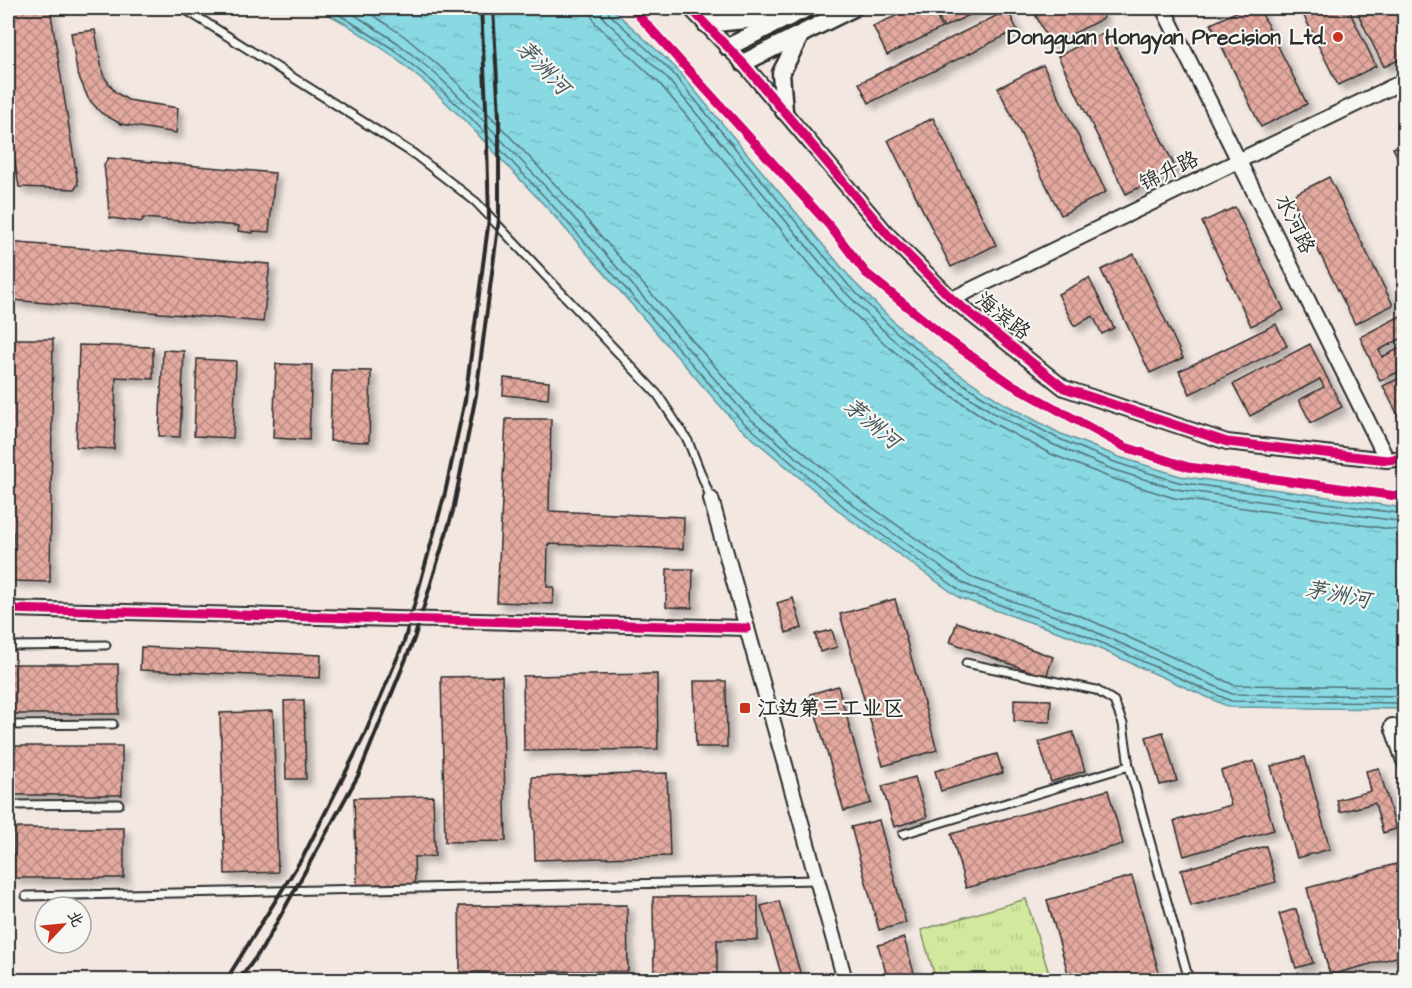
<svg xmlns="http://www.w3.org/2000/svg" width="1412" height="988" font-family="'Architects Daughter','LXGW WenKai TC',sans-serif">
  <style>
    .grass { fill: url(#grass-tufts); stroke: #7e8a64; stroke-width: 1.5 }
    .water { fill: url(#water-ripples); stroke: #639399; stroke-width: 1.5 }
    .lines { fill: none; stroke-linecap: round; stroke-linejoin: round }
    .shore { stroke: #517175; stroke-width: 1.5 }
    .building { fill: url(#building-cross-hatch); stroke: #2b2b2b; stroke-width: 1.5; filter: url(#shadow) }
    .service-casing { stroke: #2b2b2b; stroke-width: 11 }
    .minor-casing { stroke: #2b2b2b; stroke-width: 18 }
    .tertiary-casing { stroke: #2b2b2b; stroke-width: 21 }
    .service { stroke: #f6f6f2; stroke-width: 7 }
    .minor { stroke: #f6f6f2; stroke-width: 14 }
    .tertiary { stroke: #f6f6f2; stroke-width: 16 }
    .rail { stroke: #2b2b2b; stroke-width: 4 }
    .cycleway-casing { stroke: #f6f6f2; stroke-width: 13 }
    .cycleway { stroke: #d6006c; stroke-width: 9 }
    .poi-dot { fill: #c8321e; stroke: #f6f6f2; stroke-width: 2 }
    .labels { text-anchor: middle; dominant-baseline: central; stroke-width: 4.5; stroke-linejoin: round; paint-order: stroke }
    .poi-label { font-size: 21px; font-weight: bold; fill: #2b2b2b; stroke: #f6f6f2; text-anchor: end }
    .street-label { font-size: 21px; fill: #2b2b2b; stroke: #f6f6f2 }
    .water-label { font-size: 22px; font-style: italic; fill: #425659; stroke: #f6f6f2 }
  </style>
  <defs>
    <pattern id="grass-tufts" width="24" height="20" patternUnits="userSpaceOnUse" patternTransform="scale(1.5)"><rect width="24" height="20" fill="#d2e89d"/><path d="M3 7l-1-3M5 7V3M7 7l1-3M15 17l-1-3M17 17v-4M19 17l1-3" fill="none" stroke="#b4c787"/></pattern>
    <pattern id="water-ripples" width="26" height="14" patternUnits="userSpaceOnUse" patternTransform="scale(1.5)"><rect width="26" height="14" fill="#89d9e3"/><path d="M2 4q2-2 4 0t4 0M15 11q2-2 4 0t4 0" fill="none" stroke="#76bac3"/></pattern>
    <pattern id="building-cross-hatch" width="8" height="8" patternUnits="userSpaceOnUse" patternTransform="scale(1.5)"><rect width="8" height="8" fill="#e3a99f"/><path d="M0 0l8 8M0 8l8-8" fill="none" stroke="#b88a82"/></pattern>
    <filter id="shadow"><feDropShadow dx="5.5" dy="5.5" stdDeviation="3" flood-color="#0004"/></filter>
  </defs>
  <rect width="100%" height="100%" fill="#f2e7e1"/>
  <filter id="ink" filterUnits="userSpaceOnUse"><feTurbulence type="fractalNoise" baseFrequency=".0167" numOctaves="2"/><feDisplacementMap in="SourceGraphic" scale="12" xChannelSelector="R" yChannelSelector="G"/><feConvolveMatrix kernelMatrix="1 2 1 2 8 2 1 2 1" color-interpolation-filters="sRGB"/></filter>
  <g filter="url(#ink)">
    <polygon class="grass" points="1026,899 1051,980 936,980 921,930"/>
    <polygon class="water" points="317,8 611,8 676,68 853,281 899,327 949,367 1003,403 1059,433 1119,457 1180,476 1404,508 1404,709 1229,707 1073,637 960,598 845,516 737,425 549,210 466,122 429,86 389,53 346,24"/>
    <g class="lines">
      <g class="shore">
        <polyline points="329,8 393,49 433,82 471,118 553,206 742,421 849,511 962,592 1075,631 1231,701 1404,703"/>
        <polyline points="344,8 398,43 438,76 476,113 559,201 747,416 853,505 966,585 1078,624 1232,694 1404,696"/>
        <polyline points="362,8 404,36 444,70 482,107 565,195 753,410 859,498 970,577 1081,616 1234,685 1404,687"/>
        <polyline points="591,8 591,15 596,24 660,84 838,298 884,343 935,385 991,422 1051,454 1111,478 1174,498 1404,531"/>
        <polyline points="600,8 604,19 666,77 844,291 890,337 940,378 995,414 1054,445 1114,470 1176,489 1404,522"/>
        <polyline points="607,8 609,14 672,72 849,286 895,331 945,372 999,407 1057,438 1117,463 1178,482 1404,514"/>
      </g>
    </g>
    <g class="building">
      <polygon points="8,8 50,8 78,184 75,189 19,187 8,119"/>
      <polygon points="913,8 932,8 942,28 887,55 873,26"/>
      <polygon points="934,8 984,8 944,27"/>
      <polygon points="1032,8 1099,8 1104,18 1051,45"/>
      <polygon points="1244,8 1259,8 1307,104 1261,127 1211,24"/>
      <polygon points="1300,8 1348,8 1376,66 1338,85"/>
      <polygon points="1355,8 1404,8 1404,57 1384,67"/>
      <polygon points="1008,10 1017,30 869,103 859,83"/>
      <polygon points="95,30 103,75 115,92 128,100 178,108 176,133 121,124 101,113 88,98 77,72 71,33"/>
      <polygon points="1108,31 1176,169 1126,194 1058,56"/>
      <polygon points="1043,65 1106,192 1061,215 998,88"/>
      <polygon points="933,118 996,245 951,267 888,140"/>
      <polygon points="1404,143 1404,170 1393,148"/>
      <polygon points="108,158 275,173 269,232 253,231 253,233 238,231 239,226 143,218 142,222 110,218 104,165"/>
      <polygon points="1329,177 1393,305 1355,324 1291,196"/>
      <polygon points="1235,207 1284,310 1251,326 1202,222"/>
      <polygon points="8,242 270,264 263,322 12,300"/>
      <polygon points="1134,254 1183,358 1150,373 1101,270"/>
      <polygon points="1089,278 1114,328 1102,334 1093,316 1074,326 1058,294"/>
      <polygon points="1404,314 1404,337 1379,350 1382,357 1404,346 1404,369 1380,381 1360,337"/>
      <polygon points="1276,324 1287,346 1190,394 1179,371"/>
      <polygon points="8,339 53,339 50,582 12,581 13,532 8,531"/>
      <polygon points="1310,344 1342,407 1311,423 1299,400 1324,387 1320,379 1250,416 1233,384"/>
      <polygon points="79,345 153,347 153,379 116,377 114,449 76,447"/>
      <polygon points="163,350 184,351 180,437 159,436"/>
      <polygon points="197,359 236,361 233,438 194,436"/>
      <polygon points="276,364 312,365 309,440 273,438"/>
      <polygon points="332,370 371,371 369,442 330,441"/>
      <polygon points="1404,376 1404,414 1399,417 1383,386"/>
      <polygon points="504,378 549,382 548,399 503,395"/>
      <polygon points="506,419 551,419 549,511 684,517 683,549 548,544 547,587 554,587 553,604 497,602"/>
      <polygon points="667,569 693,569 692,608 666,607"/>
      <polygon points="793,598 802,628 786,633 777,603"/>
      <polygon points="895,599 937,750 883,766 840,614"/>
      <polygon points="957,622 1053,657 1046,677 950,642"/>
      <polygon points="832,630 837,647 820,652 815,634"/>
      <polygon points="141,647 321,655 320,678 140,670"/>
      <polygon points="8,664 118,664 119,714 8,714"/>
      <polygon points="657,674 658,749 524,751 523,676"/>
      <polygon points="502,676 506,841 445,842 441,677"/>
      <polygon points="694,681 726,681 727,747 696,747"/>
      <polygon points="838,686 871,803 844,811 810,694"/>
      <polygon points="1014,699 1051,700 1050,722 1014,721"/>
      <polygon points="304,700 306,779 286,779 284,701"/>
      <polygon points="273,711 278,872 225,874 220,713"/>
      <polygon points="1073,732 1085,771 1051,782 1039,742"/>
      <polygon points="1163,732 1177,781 1160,785 1146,737"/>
      <rect x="11" y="746" width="111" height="49"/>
      <polygon points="997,754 1003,773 941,791 935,771"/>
      <polygon points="1305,757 1330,849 1297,858 1271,766"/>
      <polygon points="1254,761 1274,830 1184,856 1174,821 1231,805 1221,771"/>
      <polygon points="1379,768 1396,829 1383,833 1375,803 1340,812 1337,800 1371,791 1366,771"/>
      <polygon points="667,773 670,856 535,860 532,777"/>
      <polygon points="915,777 927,817 894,827 882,786"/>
      <polygon points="1108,790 1123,844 966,888 951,834"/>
      <polygon points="433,796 435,856 414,857 415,885 357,887 354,798"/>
      <polygon points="879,820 906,923 879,930 851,827"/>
      <rect x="13" y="828" width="111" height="50"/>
      <polygon points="1266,846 1276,882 1191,906 1181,870"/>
      <polygon points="1396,864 1404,895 1404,955 1330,975 1307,888"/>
      <polygon points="1132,876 1161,980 1070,980 1047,900"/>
      <polygon points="758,896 758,940 717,940 717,980 654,980 653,897"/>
      <polygon points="779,901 802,979 796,980 783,980 761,906"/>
      <polygon points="627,905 628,971 460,972 459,906"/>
      <polygon points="1296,909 1313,963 1296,968 1279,914"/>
      <polygon points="904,938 916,980 888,980 878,945"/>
    </g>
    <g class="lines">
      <defs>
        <g id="service">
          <polyline points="183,8 414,154 476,202 658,395 688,441 711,499"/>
          <polyline points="8,646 106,645"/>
          <polyline points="966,663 1096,690 1114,701 1123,724 1129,766"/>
          <polyline points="8,725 113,724"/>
          <polyline points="8,805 119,804"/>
          <polyline points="903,834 1129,766 1189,980"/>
          <polyline points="26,896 817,880"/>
        </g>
        <g id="minor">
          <polyline points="690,8 743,63 888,235 952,299 1064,388 1227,442 1387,460 1404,458"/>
          <polyline points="1163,8 1387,460"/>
          <polyline points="952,299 1404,81"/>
          <polyline points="711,499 845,980"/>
          <polyline points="8,609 747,628"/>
          <polyline points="1392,726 1404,761"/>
        </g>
        <g id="tertiary">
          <polyline points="706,24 776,17"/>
          <polyline points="728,47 807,8"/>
          <polyline points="743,63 853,8"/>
          <polyline points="784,111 781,73 801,34"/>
        </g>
      </defs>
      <use href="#service" class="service-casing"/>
      <use href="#minor" class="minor-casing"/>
      <use href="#tertiary" class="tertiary-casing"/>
      <use href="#service" class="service"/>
      <use href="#minor" class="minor"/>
      <use href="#tertiary" class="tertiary"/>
      <g class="rail">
        <polyline points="226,980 304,855 364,736 404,642 445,493 465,400 489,219 486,107 481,8"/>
        <polyline points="239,980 262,949 359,774 414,639 453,511 476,395 499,219 499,117 493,8"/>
      </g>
      <defs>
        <g id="cycleway">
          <polyline points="632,8 829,225 866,273 947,339 1011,384 1125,447 1188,467 1404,497"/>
          <polyline points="690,8 743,63 888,235 952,299 1064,388 1227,442 1387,460 1404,458"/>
          <polyline points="8,609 747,628"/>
        </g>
      </defs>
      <use href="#cycleway" class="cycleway-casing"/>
      <use href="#cycleway" class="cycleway"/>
    </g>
  </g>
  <g class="poi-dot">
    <circle cx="1338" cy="37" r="6"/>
    <rect x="739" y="702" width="12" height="12" rx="3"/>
  </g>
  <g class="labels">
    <g class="poi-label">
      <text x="1326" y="37">Dongguan Hongyan Precision Ltd.</text>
      <text x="757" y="708" text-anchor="start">江边第三工业区</text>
    </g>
    <g class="street-label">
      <text transform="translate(1169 171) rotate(-26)">锦升路</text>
      <text transform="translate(1295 224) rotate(64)">水河路</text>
      <text transform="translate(1003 316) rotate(38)">海滨路</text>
    </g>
    <g class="water-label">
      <text transform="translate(543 68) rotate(46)">茅洲河</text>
      <text transform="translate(872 424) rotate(40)">茅洲河</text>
      <text transform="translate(1338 595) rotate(11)">茅洲河</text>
    </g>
  </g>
  <rect width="1412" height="988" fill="none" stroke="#f6f6f2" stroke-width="30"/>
  <rect x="15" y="15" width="1382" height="958" fill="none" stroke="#2b2b2b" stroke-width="2" filter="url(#ink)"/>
  <g transform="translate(63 925) rotate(64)"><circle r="28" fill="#f6f6f2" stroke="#a5a5a2" stroke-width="1.5"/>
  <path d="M0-4.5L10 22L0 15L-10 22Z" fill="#c8321e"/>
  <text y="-9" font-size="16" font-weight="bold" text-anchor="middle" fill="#2b2b2b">北</text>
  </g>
</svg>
